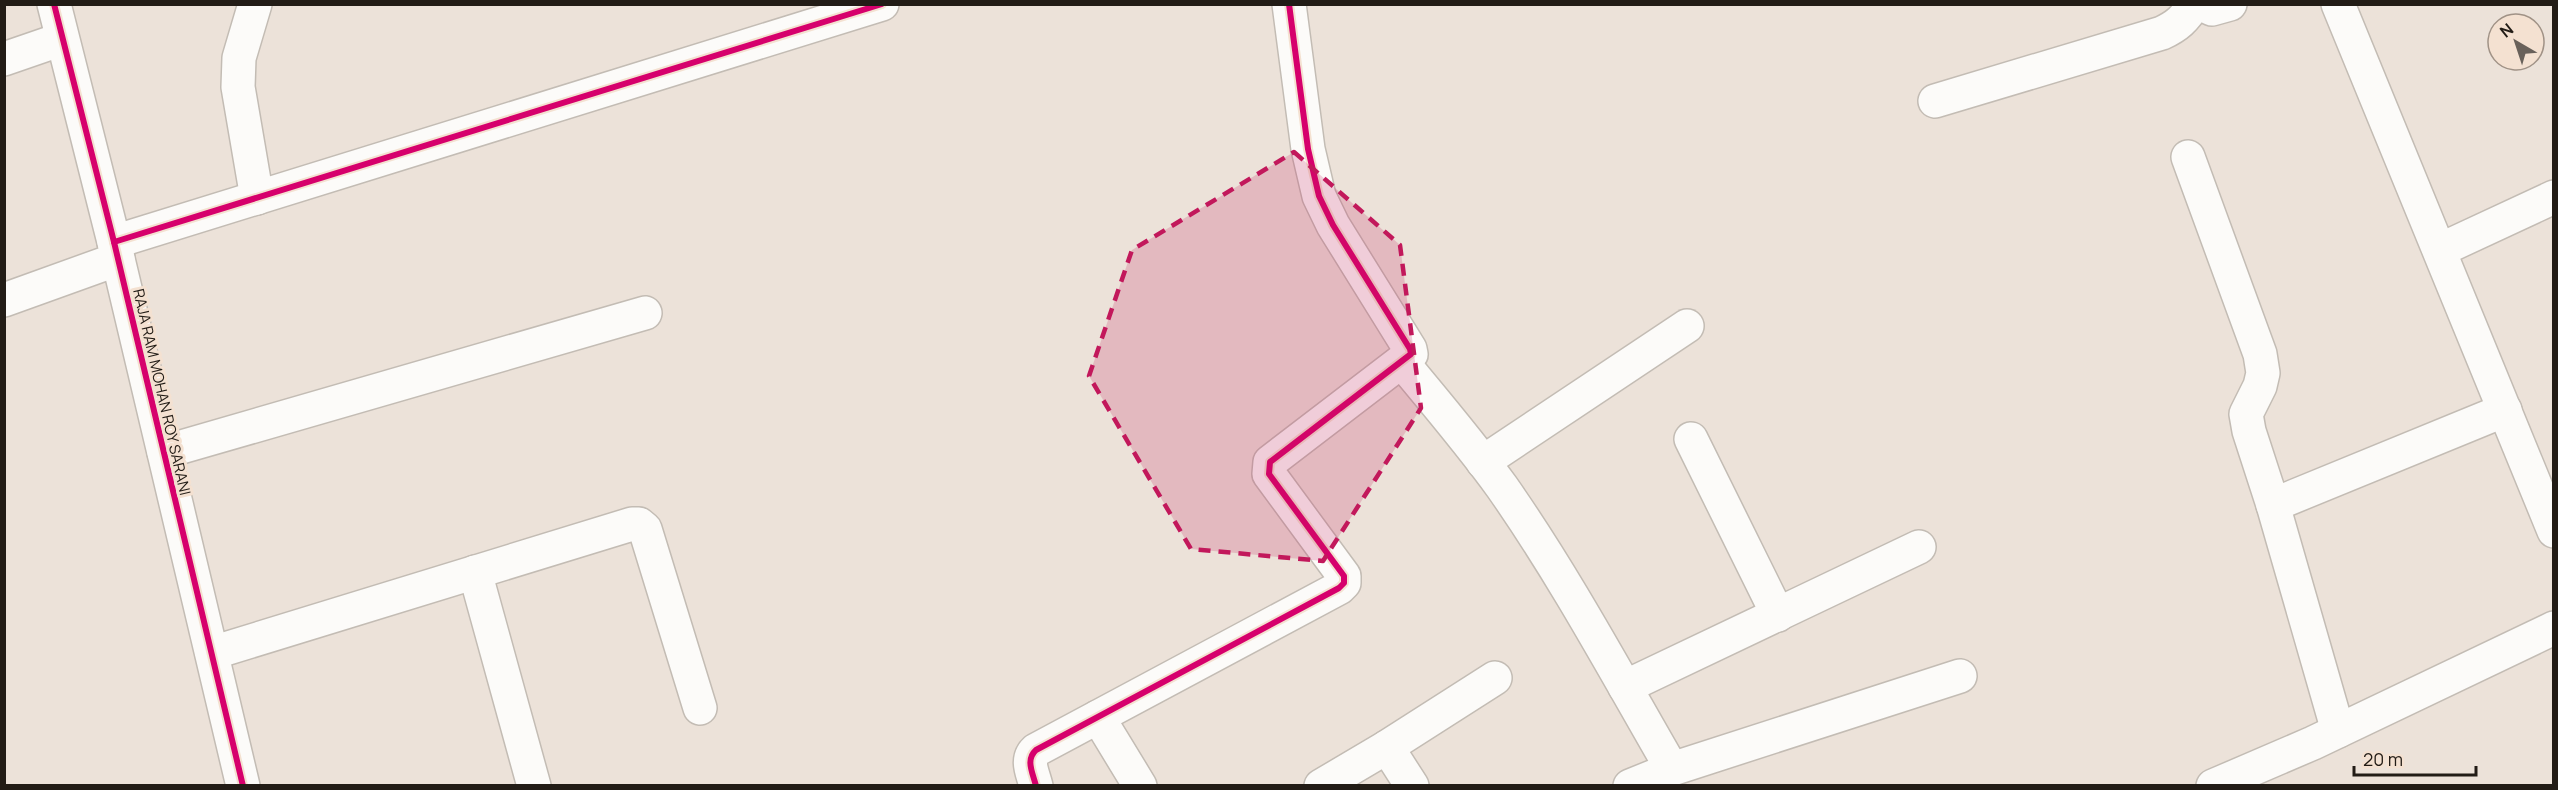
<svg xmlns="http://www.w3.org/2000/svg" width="2558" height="790" font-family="Manrope,sans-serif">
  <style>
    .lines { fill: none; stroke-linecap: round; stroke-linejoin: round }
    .minor-casing { stroke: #c3bcb4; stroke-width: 36 }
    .minor { stroke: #fcfbf9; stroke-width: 33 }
    .cycleway-casing { stroke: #f4e1d1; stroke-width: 10 }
    .cycleway { stroke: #d6006c; stroke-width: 6 }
    .marked { fill: #c2185b; fill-opacity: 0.2; stroke: #c2185b; stroke-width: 4.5; stroke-dasharray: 12 8; stroke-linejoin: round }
    .labels { text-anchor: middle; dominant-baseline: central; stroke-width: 6; stroke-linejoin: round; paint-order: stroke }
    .street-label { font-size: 15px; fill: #221c16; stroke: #f4e1d1 }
  </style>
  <rect width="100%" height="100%" fill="#ece2d9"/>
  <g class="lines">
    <defs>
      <g id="minor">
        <polyline points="54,4 114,242 243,786"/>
        <polyline points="255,4 239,58 238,87 257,198"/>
        <polyline points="2201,4 2212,9 2230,4"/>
        <polyline points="2338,4 2554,531"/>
        <polyline points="4,59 62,39"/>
        <path d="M1935 101 2162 33C2177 26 2185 19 2194 4"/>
        <polyline points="2188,157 2260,354 2263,373 2260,386 2246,414 2249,431 2273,505 2338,731"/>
        <polyline points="114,242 882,4"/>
        <polyline points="2440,250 2554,197"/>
        <polyline points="4,300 118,259"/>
        <path d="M1402 362C1436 403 1471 444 1502 487 1565 577 1617 674 1672 769"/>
        <polyline points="1691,439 1778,615"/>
        <polyline points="164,452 645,313"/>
        <polyline points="1483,462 1687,326"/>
        <polyline points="2273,505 2505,410"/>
        <polyline points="475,572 534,786"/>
        <polyline points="212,653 632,524 639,524 645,529 700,708"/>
        <polyline points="1625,687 1919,547"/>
        <polyline points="1098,717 1140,786"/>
        <polyline points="1387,747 1412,786"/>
        <path d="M1036 786C1033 773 1025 760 1036 750L1339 588 1344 583V576L1269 474 1270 462 1411 354 1410 349 1333 225 1319 196 1308 149 1289 4"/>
        <polyline points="1321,786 1387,747 1495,678"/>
        <polyline points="1630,786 1672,769 1960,676"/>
        <polyline points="2213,786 2313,743 2554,628"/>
      </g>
    </defs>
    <use href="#minor" class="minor-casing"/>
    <use href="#minor" class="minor"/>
    <defs>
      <g id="cycleway">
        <polyline points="54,4 114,242 243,786"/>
        <polyline points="114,242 882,4"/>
        <path d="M1036 786C1033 773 1025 760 1036 750L1339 588 1344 583V576L1269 474 1270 462 1411 354 1410 349 1333 225 1319 196 1308 149 1289 4"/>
      </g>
    </defs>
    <use href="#cycleway" class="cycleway-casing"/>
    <use href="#cycleway" class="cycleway"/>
  </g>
  <path class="marked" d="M1294 152 1400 245 1421 408 1323 561 1191 549 1089 376 1132 250Z"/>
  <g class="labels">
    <g class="street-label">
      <text transform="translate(162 392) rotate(77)">RAJA RAM MOHAN ROY SARANI</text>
    </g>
  </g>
  <rect width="2558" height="790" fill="none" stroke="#221c16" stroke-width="12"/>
  <g transform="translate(2516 42) rotate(321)"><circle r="28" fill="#f4e1d1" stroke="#a09286" stroke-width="1.5"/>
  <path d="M0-4.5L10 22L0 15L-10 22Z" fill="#69615a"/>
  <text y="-9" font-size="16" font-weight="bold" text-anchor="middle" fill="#221c16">N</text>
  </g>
  <path d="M2354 766v9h122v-9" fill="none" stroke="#221c16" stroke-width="3"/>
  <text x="2363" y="766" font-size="18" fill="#221c16" stroke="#f4e1d1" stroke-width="4.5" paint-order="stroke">20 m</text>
</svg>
